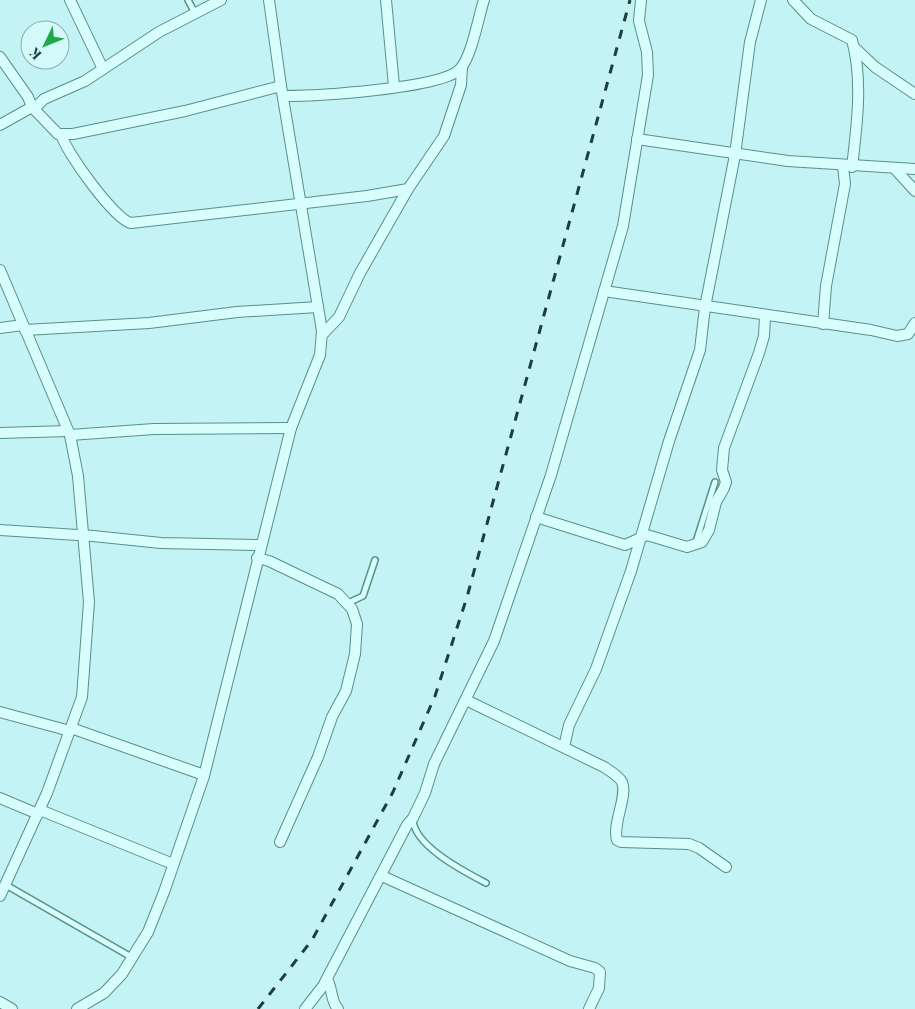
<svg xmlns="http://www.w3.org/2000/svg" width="915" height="1009" font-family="'Playfair Display',serif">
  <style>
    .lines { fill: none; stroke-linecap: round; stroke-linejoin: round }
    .lane-casing { stroke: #579187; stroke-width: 8 }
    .street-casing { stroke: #579187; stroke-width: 12 }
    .lane { stroke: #d8fdfd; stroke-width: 5 }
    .street { stroke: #d8fdfd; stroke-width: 10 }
    .rail { stroke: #1d3f38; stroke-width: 3; stroke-dasharray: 9 9; stroke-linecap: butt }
  </style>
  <rect width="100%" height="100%" fill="#c3f3f4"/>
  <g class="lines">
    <defs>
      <g id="lane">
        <polyline points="188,0 195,13"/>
        <polyline points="695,545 715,482"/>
        <polyline points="348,603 363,596 375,560"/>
        <path d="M413 818C412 845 465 872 486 883"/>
        <polyline points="6,885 133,958"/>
      </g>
      <g id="street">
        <polyline points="70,0 103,69"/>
        <polyline points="386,0 394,86"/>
        <path d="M793 0 811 19 852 40C863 80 857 125 852 167"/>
        <polyline points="854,47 875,67 915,94"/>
        <polyline points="0,57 28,97 32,107"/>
        <path d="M283 96C313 96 442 89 460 69 472 56 478 18 484 0"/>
        <polyline points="35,108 44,99 85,81 159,32 221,0"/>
        <polyline points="0,125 32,107 58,134 73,134 185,111 281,86"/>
        <path d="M61 134C65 151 115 220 131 223L367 196 408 189"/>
        <polyline points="637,139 788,161 915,169"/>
        <polyline points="894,168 915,191"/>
        <polyline points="0,270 70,435 78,476 89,602 82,697 47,793 0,896"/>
        <polyline points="604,291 871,330 897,336 908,334 915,323"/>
        <polyline points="823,324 826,286 845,184 843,166"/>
        <polyline points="0,328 23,325"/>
        <polyline points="25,330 149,323 237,312 318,307"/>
        <polyline points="322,335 339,317 360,273 408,189 444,136 461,85 462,67"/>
        <polyline points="0,433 68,431"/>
        <polyline points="70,435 154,429 291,428"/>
        <polyline points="536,517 625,545 647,535 687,547 702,542 709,530 716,502 724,488 726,482 722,470 724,448 759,353 764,336 765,316"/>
        <polyline points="0,530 93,536 161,543 260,545"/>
        <polyline points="257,558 269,561 338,594 352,609 357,624 355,654 346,691 332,717 318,757 280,842"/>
        <path d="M466 700 604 767C610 771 619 776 622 782 628 797 612 823 617 840L621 842 689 844 699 848 726 867"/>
        <polyline points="0,712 70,731"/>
        <polyline points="71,728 204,775"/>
        <polyline points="564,747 569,725 596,669 631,571 669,441 700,350 705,307 735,155 750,42 761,0"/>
        <polyline points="0,798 38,814"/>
        <polyline points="40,810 173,864"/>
        <polyline points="382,876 570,961 595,968 600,972 599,988 589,1009"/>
        <path d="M327 979C333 989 330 1000 338 1009"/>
        <polyline points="0,1002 12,1009"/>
        <polyline points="77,1009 104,993 122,974 148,932 164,892 204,776 291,428 320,355 322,331 281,86 269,0"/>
        <polyline points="305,1009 323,986 407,825 413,818 425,793 434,764 494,641 551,475 623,226 648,75 647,52 639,21 641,0"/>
      </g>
    </defs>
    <use href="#lane" class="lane-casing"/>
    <use href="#street" class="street-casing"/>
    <use href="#lane" class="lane"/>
    <use href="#street" class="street"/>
    <polyline class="rail" points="258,1009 312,940 393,792 435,696 467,597 630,0"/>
  </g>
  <g transform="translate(45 45) rotate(227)"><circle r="24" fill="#d4f9fa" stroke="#8bafac"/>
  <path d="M0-4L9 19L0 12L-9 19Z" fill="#1fa848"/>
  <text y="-8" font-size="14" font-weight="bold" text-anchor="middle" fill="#1d3f38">K</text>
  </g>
</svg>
